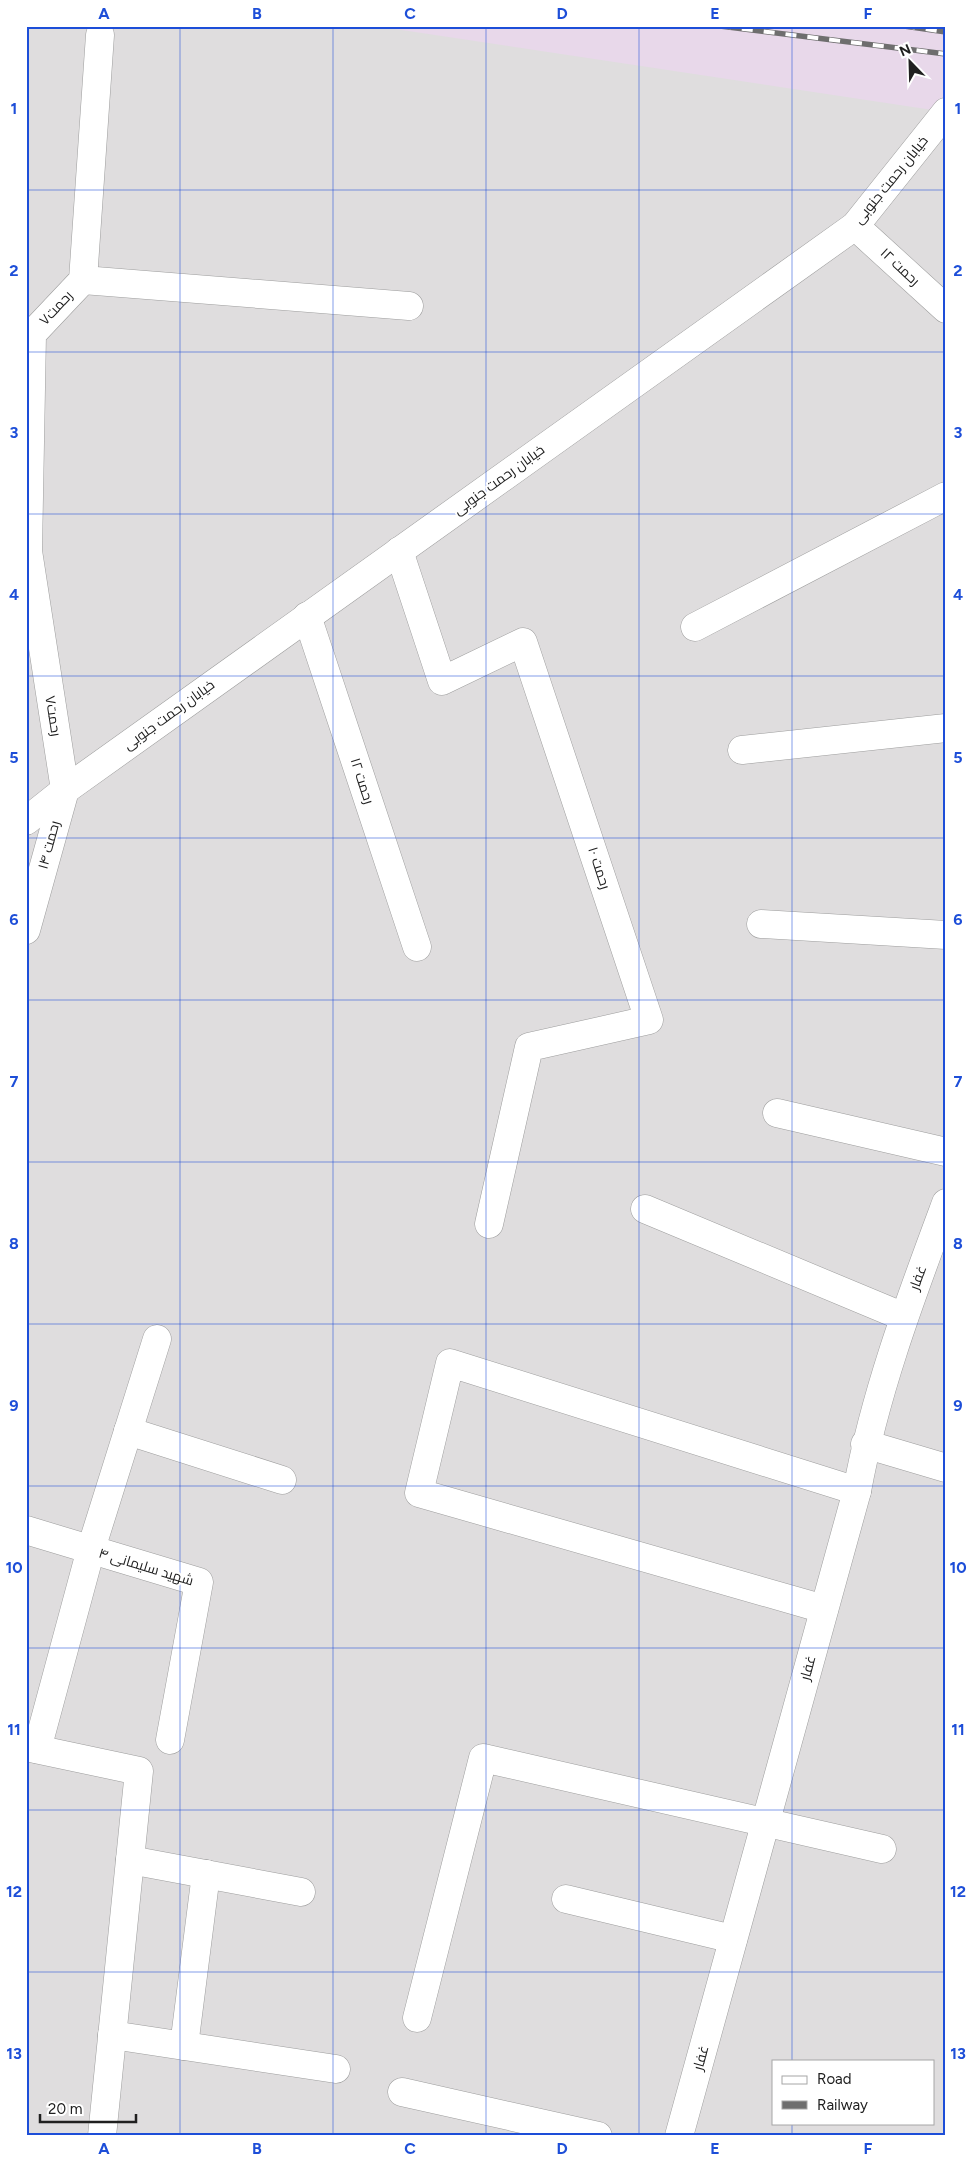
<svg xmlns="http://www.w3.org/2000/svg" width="972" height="2162" font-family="Figtree,Cairo,sans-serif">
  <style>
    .residential { fill: #dfddde; fill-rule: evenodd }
    .railway { fill: #e8d8ea }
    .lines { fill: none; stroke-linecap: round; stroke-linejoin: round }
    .minor-casing { stroke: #9d9d9d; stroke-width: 29 }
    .minor { stroke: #fff; stroke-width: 28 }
    .rail-casing { stroke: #6e6e6e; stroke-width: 5.5 }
    .rail { stroke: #fff; stroke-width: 4; stroke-dasharray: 11; stroke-linecap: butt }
    .grid { fill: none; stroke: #1d4ed8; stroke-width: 1; stroke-opacity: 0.55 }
    .labels { text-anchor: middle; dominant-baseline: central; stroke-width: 4; stroke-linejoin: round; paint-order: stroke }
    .street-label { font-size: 14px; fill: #202020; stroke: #fff }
    .neatline { fill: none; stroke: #1d4ed8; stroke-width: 2 }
    .grid-label { font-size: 16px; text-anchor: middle; font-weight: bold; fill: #1d4ed8 }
  </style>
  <rect width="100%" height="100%" fill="#f1eae7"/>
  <path class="residential" d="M26 26H946V2136H26ZM773 2061H933V2123H773Z"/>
  <polygon class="railway" points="375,26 946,26 946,112"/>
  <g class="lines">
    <defs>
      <g id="minor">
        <polyline points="855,226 946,309"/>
        <polyline points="83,280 409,306"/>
        <polyline points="399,551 442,681 523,642 649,1020 529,1047 489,1224"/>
        <polyline points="307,616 417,947"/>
        <polyline points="695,627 946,496"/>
        <polyline points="742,750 946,728"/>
        <polyline points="26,821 65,790 855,226 946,112"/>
        <polyline points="761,924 946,935"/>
        <polyline points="26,930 65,790 28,551 32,334 83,280 100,35"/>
        <polyline points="777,1113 946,1152"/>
        <polyline points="645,1209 904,1317"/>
        <polyline points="128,1431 282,1480"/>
        <polyline points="865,1444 946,1468"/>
        <polyline points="26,1530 199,1582 170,1740"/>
        <polyline points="824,1609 419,1493 450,1363 857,1491"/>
        <polyline points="26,1747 139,1771 102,2136"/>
        <polyline points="37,1749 91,1549 157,1339"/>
        <polyline points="130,1860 301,1892"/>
        <polyline points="566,1899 733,1939"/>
        <polyline points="417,2018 483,1758 882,1849"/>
        <polyline points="112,2035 336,2069"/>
        <polyline points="184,2046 206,1874"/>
        <polyline points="402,2092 598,2136"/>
        <path d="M679 2136 857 1491C875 1392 911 1297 946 1203"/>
      </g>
    </defs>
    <use href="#minor" class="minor-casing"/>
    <use href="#minor" class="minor"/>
    <defs>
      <g id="rail">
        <polyline points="720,26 946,54"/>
        <polyline points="904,26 946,32"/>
      </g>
    </defs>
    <use href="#rail" class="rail-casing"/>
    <use href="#rail" class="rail"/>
  </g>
  <path class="grid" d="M180 26V2136M333 26V2136M486 26V2136M639 26V2136M792 26V2061M26 190H946M26 352H946M26 514H946M26 676H946M26 838H946M26 1000H946M26 1162H946M26 1324H946M26 1486H946M26 1648H946M26 1810H946M26 1972H946M792 2123V2136"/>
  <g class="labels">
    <g class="street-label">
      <text transform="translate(891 180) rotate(-51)">خیابان رحمت جنوبی</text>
      <text transform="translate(900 267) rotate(43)">رحمت ۱۲</text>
      <text transform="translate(56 308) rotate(-47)">رحمت۷</text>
      <text transform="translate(499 480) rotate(-36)">خیابان رحمت جنوبی</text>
      <text transform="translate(169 715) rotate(-36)">خیابان رحمت جنوبی</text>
      <text transform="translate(53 716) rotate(81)">رحمت۷</text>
      <text transform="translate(362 781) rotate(72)">رحمت ۱۲</text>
      <text transform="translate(49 845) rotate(-75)">رحمت ۱۴</text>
      <text transform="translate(599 868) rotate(72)">رحمت ۱۰</text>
      <text transform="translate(918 1278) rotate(-70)">غفار</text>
      <text transform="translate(146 1567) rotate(17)">شهید سلیمانی ۴</text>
      <text transform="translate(808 1668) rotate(-75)">غفار</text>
      <text transform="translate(701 2058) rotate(-75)">غفار</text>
    </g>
  </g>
  <rect width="972" height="2162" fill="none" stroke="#ffffff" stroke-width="55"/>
  <rect x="772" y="2060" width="162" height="65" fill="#ffffff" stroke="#a6a6a6"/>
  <rect x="782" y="2076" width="25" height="8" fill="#ffffff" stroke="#a6a6a6"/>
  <text x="817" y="2084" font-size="15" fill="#202020">Road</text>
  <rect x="782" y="2101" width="25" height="8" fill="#6e6e6e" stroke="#a6a6a6"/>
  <text x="817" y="2110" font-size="15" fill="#202020">Railway</text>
  <g transform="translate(910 62) rotate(337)" stroke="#ffffff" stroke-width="4" paint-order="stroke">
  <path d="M0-4L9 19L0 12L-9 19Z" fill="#202020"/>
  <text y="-8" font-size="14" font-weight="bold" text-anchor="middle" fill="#202020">N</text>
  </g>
  <path d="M40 2114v8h96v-8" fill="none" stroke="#202020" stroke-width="2.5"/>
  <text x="48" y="2114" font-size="15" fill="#202020" stroke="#ffffff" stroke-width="4" paint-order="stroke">20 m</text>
  <rect x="28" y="28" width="916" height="2106" class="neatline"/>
  <g class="grid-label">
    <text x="104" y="19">A</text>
    <text x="257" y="19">B</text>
    <text x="410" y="19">C</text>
    <text x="562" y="19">D</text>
    <text x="715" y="19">E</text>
    <text x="868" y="19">F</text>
    <text x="14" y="114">1</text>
    <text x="958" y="114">1</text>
    <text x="14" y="276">2</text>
    <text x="958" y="276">2</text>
    <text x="14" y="438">3</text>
    <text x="958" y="438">3</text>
    <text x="14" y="600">4</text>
    <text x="958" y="600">4</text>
    <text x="14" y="763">5</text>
    <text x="958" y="763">5</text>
    <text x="14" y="925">6</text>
    <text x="958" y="925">6</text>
    <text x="14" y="1087">7</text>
    <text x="958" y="1087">7</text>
    <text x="14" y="1249">8</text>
    <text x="958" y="1249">8</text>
    <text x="14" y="1411">9</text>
    <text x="958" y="1411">9</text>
    <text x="14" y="1573">10</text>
    <text x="958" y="1573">10</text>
    <text x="14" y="1735">11</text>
    <text x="958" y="1735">11</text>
    <text x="14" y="1897">12</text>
    <text x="958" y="1897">12</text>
    <text x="14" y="2059">13</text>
    <text x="958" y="2059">13</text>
    <text x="104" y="2154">A</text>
    <text x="257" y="2154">B</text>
    <text x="410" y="2154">C</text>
    <text x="562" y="2154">D</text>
    <text x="715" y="2154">E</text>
    <text x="868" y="2154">F</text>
  </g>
</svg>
